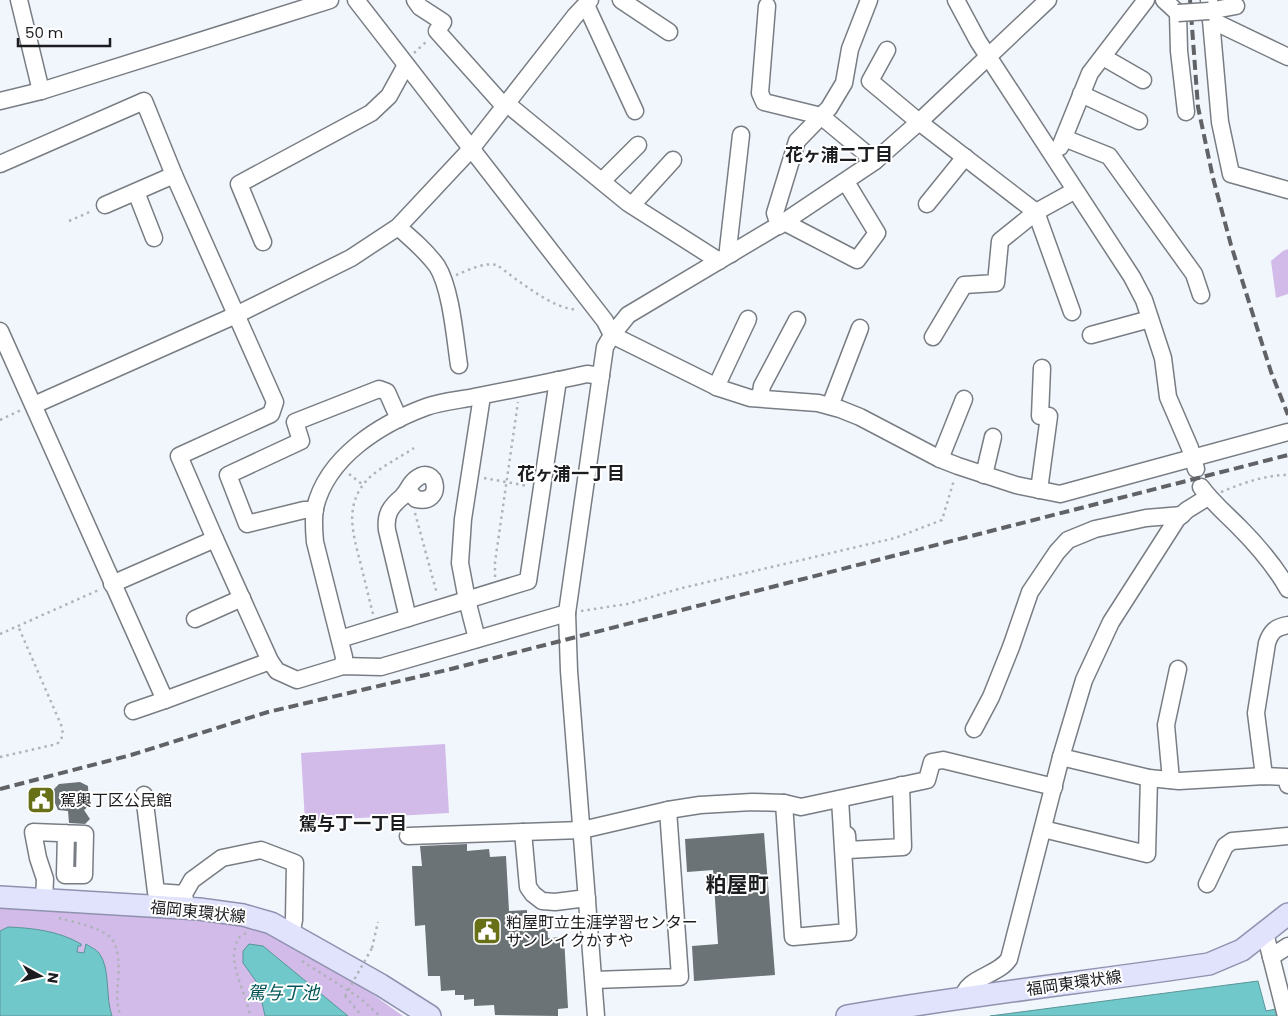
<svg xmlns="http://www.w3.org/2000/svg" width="1288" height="1016" font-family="Poppins,'Noto Sans JP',sans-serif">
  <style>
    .green { fill: #d2bae9 }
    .water { fill: #71c8ca; stroke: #589597 }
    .building { fill: #6b7376 }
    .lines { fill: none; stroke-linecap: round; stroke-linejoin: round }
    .minor-casing { stroke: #787d83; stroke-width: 19 }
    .major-casing { stroke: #8f92ae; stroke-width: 24 }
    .path { stroke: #b0b3b9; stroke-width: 2.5; stroke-dasharray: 2.5 4; stroke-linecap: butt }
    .minor { stroke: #fff; stroke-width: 16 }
    .major { stroke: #e1e3fc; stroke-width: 21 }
    .rail { stroke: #606266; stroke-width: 4; stroke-dasharray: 10 5; stroke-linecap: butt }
    .minor-bridge-casing { stroke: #787d83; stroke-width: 19; stroke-linecap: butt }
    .path-bridge { stroke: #b0b3b9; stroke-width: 2.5; stroke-dasharray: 2.5 4; stroke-linecap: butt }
    .minor-bridge { stroke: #fff; stroke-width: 16 }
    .labels { text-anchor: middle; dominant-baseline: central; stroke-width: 4; stroke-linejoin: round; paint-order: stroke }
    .poi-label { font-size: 16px; fill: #1c1d20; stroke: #fff; text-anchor: start }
    .street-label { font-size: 16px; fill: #1c1d20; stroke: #fff }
    .neighbourhood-label { font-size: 18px; font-weight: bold; fill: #1c1d20; stroke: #fff }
    .water-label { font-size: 18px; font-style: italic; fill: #035457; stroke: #fff }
    .district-label { font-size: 21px; font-weight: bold; fill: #1c1d20; stroke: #fff }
  </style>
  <rect width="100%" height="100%" fill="#f1f6fd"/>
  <g class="green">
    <polygon points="1288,249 1288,294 1276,298 1271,261 1283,251"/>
    <polygon points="445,744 449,813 305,821 301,753"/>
    <polygon points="0,905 196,914 264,929 314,952 403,1016 0,1016"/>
  </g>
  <g class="water">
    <path d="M8 927C33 928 59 931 81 944V946H78L77 952 84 953 86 944C90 947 96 949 99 953 111 969 105 997 112 1016H0V931Z"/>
    <polygon points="249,944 263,946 348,1016 265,1016 258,984 243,963 243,951"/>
    <polygon points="1258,981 1266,1011 1276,1009 1278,1016 990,1016"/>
  </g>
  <g class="building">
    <polygon points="80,782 88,786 89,806 84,810 90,819 85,824 69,823 68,811 58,810 55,803 54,789 59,784"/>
    <polygon points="764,833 775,975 694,981 692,946 718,944 713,870 687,872 685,839"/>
    <polygon points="467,844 467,851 489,849 490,857 506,856 509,911 527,910 527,924 547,923 548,938 564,937 568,1008 558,1009 558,1016 495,1015 494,1005 474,1006 474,999 464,1000 464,995 455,995 455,990 441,991 440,976 428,976 425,925 415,926 412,866 422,866 420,846"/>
  </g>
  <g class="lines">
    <defs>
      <g id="minor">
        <polyline points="19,0 41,91"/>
        <polyline points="356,0 605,321 612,335 719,388 750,398 818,403 840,409 860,417 940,459 958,466 1016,485 1060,494 1288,432"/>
        <polyline points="415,0 420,7 443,22 437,31 504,106"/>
        <polyline points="621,0 669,32"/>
        <polyline points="956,0 978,41 1132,277 1144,300 1163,358 1168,397 1190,448 1196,469"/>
        <polyline points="1164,0 1178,13 1179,51 1186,112"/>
        <polyline points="1209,0 1211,20 1288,57"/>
        <polyline points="586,5 635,111"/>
        <polyline points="767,6 760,93 764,102 821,116 875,161"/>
        <polyline points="1209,11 1236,6"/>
        <polyline points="1211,20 1220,122 1231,174 1288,190"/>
        <polyline points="887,50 870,81 919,122 1036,212 1072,312"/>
        <polyline points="1103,57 1143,80"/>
        <polyline points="1081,94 1139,121"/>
        <polyline points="0,101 41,91 330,0"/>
        <polyline points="506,103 628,203 719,261"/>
        <polyline points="1064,138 1109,156 1194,274 1201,295"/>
        <polyline points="1060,147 1090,73 1146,0"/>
        <polyline points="0,164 144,101 174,175 275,402 271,414 179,456 215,539"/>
        <polyline points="602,181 638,145"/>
        <polyline points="136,192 154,238"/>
        <polyline points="927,204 965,157"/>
        <polyline points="105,205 174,175"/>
        <polyline points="632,205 673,160"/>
        <polyline points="784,222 857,260 877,233 846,182"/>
        <polyline points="779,226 775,213 797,141 829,108 844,83 850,49 869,0"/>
        <path d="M398 227C412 239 426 251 437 266 451 288 455 338 459 365"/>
        <polyline points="263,242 239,184 371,113 389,96 406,65"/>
        <polyline points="731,254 728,249 741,135"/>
        <polyline points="0,331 165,700 270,661"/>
        <polyline points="1091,335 1150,319"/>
        <polyline points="933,337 964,285 996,283 1000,241 1036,212 1074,191"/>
        <polyline points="716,387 748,319"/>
        <polyline points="760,398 762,386 797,320"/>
        <polyline points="34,405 236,315 351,258 398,227 471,149 575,16 590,0"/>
        <polyline points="830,406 860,328"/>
        <polyline points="940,459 964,399"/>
        <polyline points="984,475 993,437"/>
        <path d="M1201 487C1212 502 1225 513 1238 526 1257 545 1275 566 1288 589"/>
        <polyline points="1039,490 1049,416 1040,416 1042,368"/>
        <polyline points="315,510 304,510 247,524 228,475 301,441 295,422 379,389 387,392 399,419"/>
        <polyline points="112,584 215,539 270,661 277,671 297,680 343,666 381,667 567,613"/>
        <path d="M408 618 387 530C385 514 391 506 402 497 409 490 409 484 416 479 437 462 445 506 416 499L408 491"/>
        <polyline points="195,619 242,598"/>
        <polyline points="340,639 528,581 558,380"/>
        <polyline points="477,639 467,600 460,563 463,519 482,396"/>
        <path d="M343 666 344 657 315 542C314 531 313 519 315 508 327 457 380 424 426 407 443 401 462 400 479 396 515 389 551 382 587 374L601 376"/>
        <polyline points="133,711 165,700"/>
        <polyline points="974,729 991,697 1011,647 1030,592 1057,552 1068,540 1095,529 1146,518 1182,515"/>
        <polyline points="1061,757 1149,778 1179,781 1264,776 1286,777 1288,785"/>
        <path d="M1264 776 1256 713 1267 643C1271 631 1276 627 1288 625"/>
        <polyline points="1171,780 1166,725 1178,669"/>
        <polyline points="144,795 156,892 184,894"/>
        <polyline points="784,803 793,937 848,932 840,799"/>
        <polyline points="1043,829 1147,854 1149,778"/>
        <polyline points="523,832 528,887 533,894 542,901 555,902 587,898"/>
        <polyline points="847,835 848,850 903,847 901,785"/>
        <polyline points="408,836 582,830 668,810 700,805 752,802 784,803 801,807 927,780 932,762 943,760 1054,787"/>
        <polyline points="1207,884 1225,846 1232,841 1288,836"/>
        <polyline points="44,900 45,879 38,858 33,832 85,834 84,875 65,875 66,833"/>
        <polyline points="186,908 184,894 192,880 222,858 261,850 295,863 294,920 291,935"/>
        <polyline points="1265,933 1286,1016"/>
        <polyline points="1271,957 1288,946"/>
        <polyline points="594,980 680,977 668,810"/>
        <path d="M963 999C964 978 998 976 1009 959L1061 757 1084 680 1111 622 1177 519 1187 510 1208 497"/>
        <polyline points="596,1016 569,671 567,613 605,347 612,335 628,315 784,222 875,161 919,122 1048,0"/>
      </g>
      <g id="major">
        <polyline points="0,897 199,909 243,915 271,923 381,985 430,1016"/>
        <path d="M847 1016C967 995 1088 982 1209 964L1242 950 1288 914"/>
      </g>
    </defs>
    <use href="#minor" class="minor-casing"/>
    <use href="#major" class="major-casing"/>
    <g class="path">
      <polyline points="414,53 427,41"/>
      <polyline points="69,221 92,211"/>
      <path d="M456 275C469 270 483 262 497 265 515 278 556 312 578 309"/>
      <polyline points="0,420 21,410"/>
      <polyline points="349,474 363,485"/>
      <polyline points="484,478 528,486"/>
      <path d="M1221 492C1243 483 1265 475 1288 475"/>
      <polyline points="415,513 437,594"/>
      <polyline points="495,577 495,562 518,402"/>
      <polyline points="581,611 627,604 682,588 895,538 942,520 954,480"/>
      <path d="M373 614C369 598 365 582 361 565 353 534 343 504 369 478 382 466 399 458 414 448"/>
      <polyline points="0,634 101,589"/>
      <path d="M0 757 57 744C63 738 63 735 62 727L18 626"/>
      <path d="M59 918C74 922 99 927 110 937 120 947 119 969 118 982 117 994 116 1005 121 1016"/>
      <path d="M246 933 238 938C236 944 234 951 234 958 235 975 247 998 250 1016"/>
      <polyline points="372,948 378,922"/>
      <polyline points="302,961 360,998 380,1016"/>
      <polyline points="345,996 362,1016"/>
    </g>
    <use href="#minor" class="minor"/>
    <use href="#major" class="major"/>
    <g class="rail">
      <polyline points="1190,0 1198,107 1213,178 1231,245 1271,372 1288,415"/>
      <polyline points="0,789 131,755 268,712 451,669 1288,455"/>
    </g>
    <defs>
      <polyline id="minor-bridge" points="1178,13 1209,11"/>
    </defs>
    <use href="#minor-bridge" class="minor-bridge-casing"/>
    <polyline class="path-bridge" points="345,996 372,948"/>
    <use href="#minor-bridge" class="minor-bridge"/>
  </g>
  <defs>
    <symbol id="civic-square" viewBox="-11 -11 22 22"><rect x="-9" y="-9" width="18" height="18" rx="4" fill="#687017" stroke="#fff"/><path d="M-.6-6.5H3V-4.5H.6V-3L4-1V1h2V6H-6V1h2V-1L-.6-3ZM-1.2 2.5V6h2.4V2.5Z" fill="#fff"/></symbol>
  </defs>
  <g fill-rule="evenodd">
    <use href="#civic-square" x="25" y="784" width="32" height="32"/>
    <use href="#civic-square" x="471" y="915" width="32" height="32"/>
  </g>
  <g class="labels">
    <g class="poi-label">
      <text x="60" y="800">駕輿丁区公民館</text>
      <text x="506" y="922">粕屋町立生涯学習センター<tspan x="506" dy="18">サンレイクかすや</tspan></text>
    </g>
    <g class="street-label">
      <text transform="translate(198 912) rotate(6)">福岡東環状線</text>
      <text transform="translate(1074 983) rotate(-8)">福岡東環状線</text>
    </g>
    <g class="neighbourhood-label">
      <text x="839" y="154">花ヶ浦二丁目</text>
      <text x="571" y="473">花ヶ浦一丁目</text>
      <text x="353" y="823">駕与丁一丁目</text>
    </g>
    <g class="water-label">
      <text x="283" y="992">駕与丁池</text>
    </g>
    <g class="district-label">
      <text x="737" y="884">粕屋町</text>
    </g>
  </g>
  <g transform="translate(40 976) rotate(98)" stroke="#ffffff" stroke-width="4" paint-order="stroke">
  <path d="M0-4L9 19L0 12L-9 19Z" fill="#1c1d20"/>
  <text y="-8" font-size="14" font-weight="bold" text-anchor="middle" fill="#1c1d20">N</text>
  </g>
  <path d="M18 38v8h92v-8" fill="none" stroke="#1c1d20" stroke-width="2.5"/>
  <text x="25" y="38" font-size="15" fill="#1c1d20" stroke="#ffffff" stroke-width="4" paint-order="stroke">50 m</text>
</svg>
